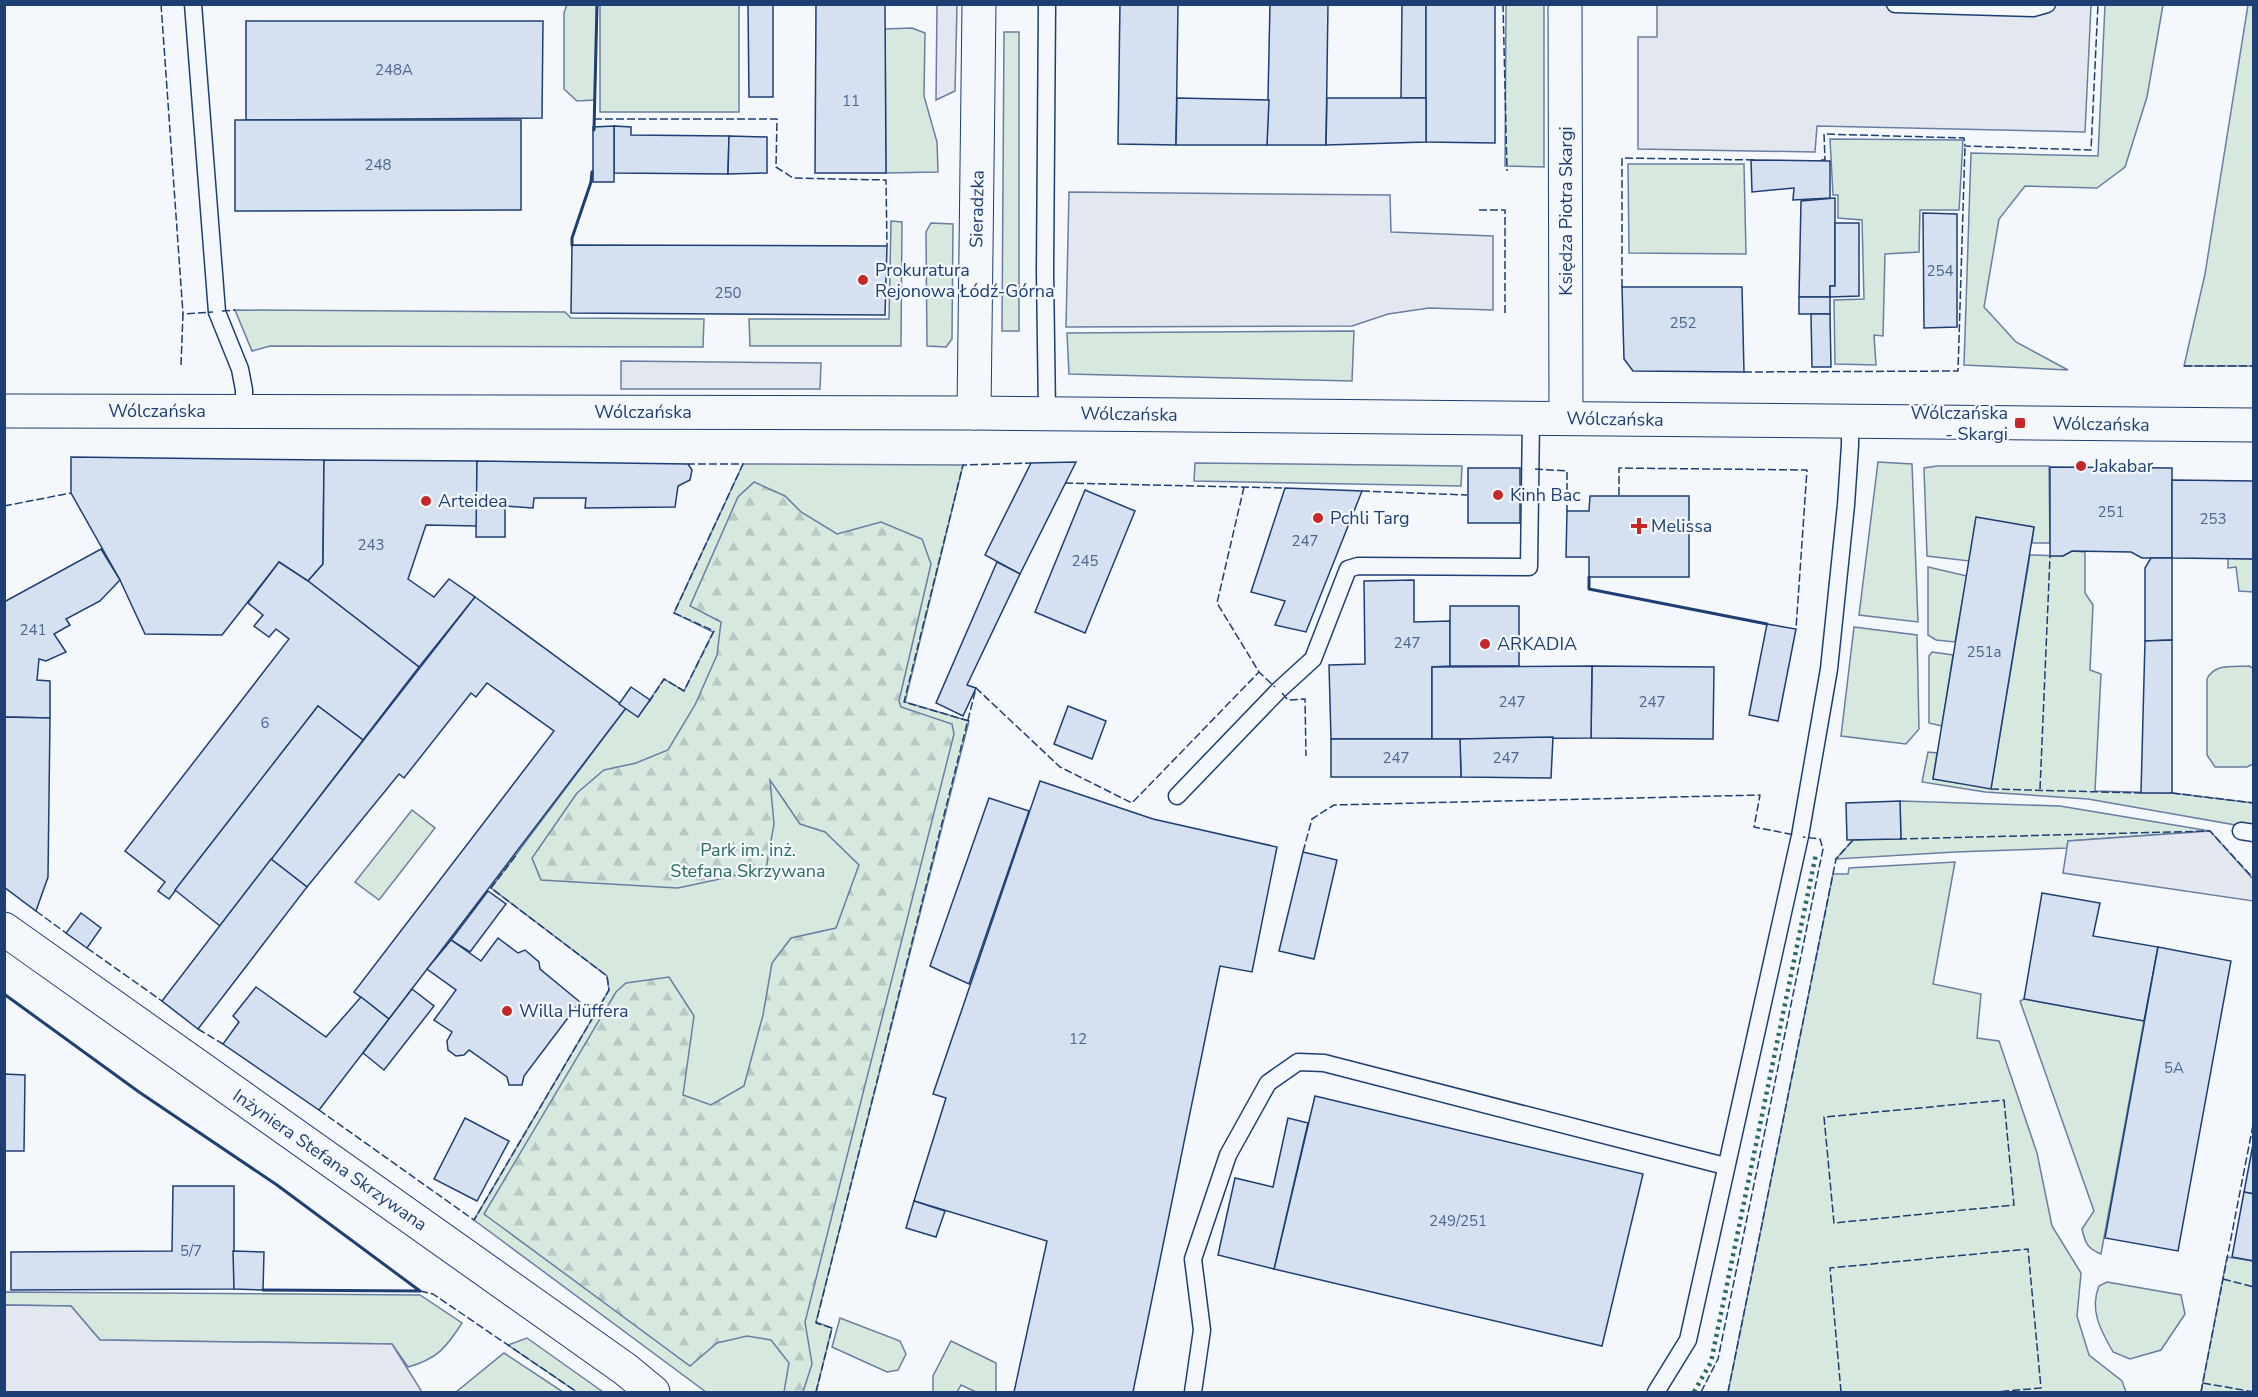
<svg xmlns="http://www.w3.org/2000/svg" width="2258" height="1397" font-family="'Nunito Sans',sans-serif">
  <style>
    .green { fill: #d7e8df; stroke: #687fa3; stroke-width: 1.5 }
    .forest { fill: url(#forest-firs); stroke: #687fa3; stroke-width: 1.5 }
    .parking { fill: #e3e8f0; stroke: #687fa3; stroke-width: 1.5 }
    .building { fill: #d5e0f0; stroke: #1d3f73; stroke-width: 1.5 }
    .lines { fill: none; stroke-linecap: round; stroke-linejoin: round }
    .service-casing { stroke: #1d3f73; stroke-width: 19 }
    .minor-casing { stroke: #1d3f73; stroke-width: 35 }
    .tertiary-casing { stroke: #1d3f73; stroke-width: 35 }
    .service { stroke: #f4f7fb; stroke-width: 16 }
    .minor { stroke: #f4f7fb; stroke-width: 33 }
    .tertiary { stroke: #f4f7fb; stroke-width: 33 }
    .hedge { stroke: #2c6c60; stroke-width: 4.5; stroke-dasharray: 3 4.5; stroke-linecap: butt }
    .fence { stroke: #1d3f73; stroke-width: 1.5; stroke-dasharray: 8 3; stroke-linecap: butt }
    .wall { stroke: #1d3f73; stroke-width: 3 }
    .poi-dot { fill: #c62828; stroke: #f4f7fb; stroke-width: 2 }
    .labels { text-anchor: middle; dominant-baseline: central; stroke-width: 4.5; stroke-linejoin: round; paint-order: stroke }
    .number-label { font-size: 15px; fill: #4b6792 }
    .street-label { font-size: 18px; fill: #1d3f73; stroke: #f4f7fb }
    .poi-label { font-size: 18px; fill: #1d3f73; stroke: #f4f7fb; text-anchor: start }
    .park-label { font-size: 18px; fill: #2c6c60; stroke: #f4f7fb }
  </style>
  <defs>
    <pattern id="forest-firs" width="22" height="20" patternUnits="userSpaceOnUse" patternTransform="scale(1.5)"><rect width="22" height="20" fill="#d7e8df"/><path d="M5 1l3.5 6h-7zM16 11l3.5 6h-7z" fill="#b8c8c3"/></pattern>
  </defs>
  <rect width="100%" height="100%" fill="#f4f7fb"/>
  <g class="green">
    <polygon points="567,4 597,5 595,100 577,101 564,89 564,13"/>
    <rect x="600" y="5" width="139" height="107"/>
    <polygon points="1506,5 1544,5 1544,167 1505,166"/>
    <polygon points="2105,5 2163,5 2147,97 2125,167 2097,188 2025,186 1999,219 1984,307 2016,342 2068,370 1964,365 1971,153 2098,156"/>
    <polygon points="2248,5 2254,5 2253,366 2184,366 2205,274"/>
    <polygon points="912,28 925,33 924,96 937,142 938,172 886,173 885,29"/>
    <polygon points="1004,32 1019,32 1019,331 1002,331"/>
    <polygon points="1830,139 1963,140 1959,210 1920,210 1919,252 1885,254 1883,336 1874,335 1876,365 1835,364 1834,300 1864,299 1862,220 1838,218 1838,195 1833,195"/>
    <polygon points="1628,164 1744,164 1746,254 1629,253"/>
    <polygon points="891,221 902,222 901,346 750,346 749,319 889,319"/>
    <polygon points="931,223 953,224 952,339 946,347 927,346 926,232"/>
    <polygon points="235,310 565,312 571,318 704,319 703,347 270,346 252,351"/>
    <polygon points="1354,331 1352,381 1069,374 1067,333"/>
    <polygon points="1878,462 1912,464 1918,622 1859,615"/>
    <polygon points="1195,463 1462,466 1461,486 1194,481"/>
    <polygon points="743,464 963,465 905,702 969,721 816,1322 832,1328 816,1392 706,1392 474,1220 609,990 607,976 491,888 626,708 638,717 664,679 684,691 713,632 674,613"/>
    <polygon points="1937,466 2049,466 2050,543 2032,543 2034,527 1976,518 1969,561 1927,556 1924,468"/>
    <polygon points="2072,551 2085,552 2085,593 2093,605 2090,670 2101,674 2095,791 2172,793 2253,803 2253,828 2088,799 1985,792 1922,782 1928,752 1937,753 1933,779 1991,788 2030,555 2063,556"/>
    <polygon points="2228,558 2253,559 2253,592 2239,591 2236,567 2228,568"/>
    <polygon points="1928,567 1967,576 1955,642 1936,640 1928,635"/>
    <polygon points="1854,627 1917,635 1919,729 1906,744 1841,736"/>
    <polygon points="1932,652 1953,655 1942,726 1929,723 1929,656"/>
    <path d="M2249 666 2254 669 2253 764 2247 767H2215L2207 755V679C2215 663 2232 667 2249 666Z"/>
    <polygon points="1900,801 2060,806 2210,831 2068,841 2067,848 1955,852 1836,859 1853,840 1901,838"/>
    <polygon points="412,810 435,828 379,900 355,882"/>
    <polygon points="1955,862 1933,984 1981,994 1977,1038 1999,1041 2037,1153 2052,1226 2081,1273 2077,1316 2089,1355 2122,1381 2126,1392 1728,1392 1833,874 1848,874 1849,868"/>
    <path d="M2024 999 2144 1021 2101 1254C2088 1249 2085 1243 2082 1229L2094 1211 2020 1001Z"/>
    <polygon points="2227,1257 2253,1261 2253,1392 2201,1392"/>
    <path d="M2107 1282 2181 1295 2185 1314 2161 1350 2130 1359 2113 1352C2101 1331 2089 1310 2099 1286Z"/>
    <path d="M5 1292 420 1295 462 1323C446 1348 437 1359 408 1367L392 1344 100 1340 71 1306 5 1305Z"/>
    <polygon points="840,1318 900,1341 906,1354 898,1370 887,1372 832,1347"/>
    <polygon points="527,1338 603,1392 577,1392 508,1345"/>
    <polygon points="951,1341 996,1363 996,1392 976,1392 961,1385 957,1392 933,1392 933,1376"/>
    <polygon points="504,1353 563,1392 456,1392"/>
  </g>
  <polygon class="forest" points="754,482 785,496 801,512 837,534 881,522 922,539 931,564 899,701 901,707 952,724 954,734 805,1322 812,1364 803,1392 784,1392 789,1363 771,1340 747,1336 717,1343 690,1366 484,1214 616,992 626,983 669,977 694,1016 683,1095 711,1105 744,1086 763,1015 772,963 791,938 836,928 859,865 825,832 800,824 770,780 774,824 766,869 678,888 541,880 532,858 577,793 604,770 636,763 668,750 695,705 717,655 721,622 690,606 738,497"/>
  <g class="parking">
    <polygon points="937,5 957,5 955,91 936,100"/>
    <polygon points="1657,5 2091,5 2085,132 1817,126 1815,152 1638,149 1638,37 1657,37"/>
    <polygon points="1069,192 1390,195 1391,232 1493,236 1493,310 1429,308 1388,314 1352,326 1066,327"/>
    <polygon points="621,361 821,363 820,389 621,389"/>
    <polygon points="2210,831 2253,879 2253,901 2063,873 2068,841"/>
    <polygon points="5,1305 71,1306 100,1340 392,1344 422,1392 5,1392"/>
  </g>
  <g class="building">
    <polygon points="748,4 773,4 773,97 749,97"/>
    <polygon points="816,4 885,4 886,173 815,173"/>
    <polygon points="1120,4 1178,4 1176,145 1118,144"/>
    <polygon points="1270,4 1328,4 1326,145 1267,145"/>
    <polygon points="1402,4 1426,4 1426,98 1401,98"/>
    <polygon points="1426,4 1495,4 1495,143 1426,142"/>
    <polygon points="246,21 543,21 542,118 246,120"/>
    <polygon points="1177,98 1269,100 1267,145 1176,145"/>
    <polygon points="1327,98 1426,98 1426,142 1326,145"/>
    <polygon points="235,120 521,120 521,210 235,211"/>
    <polygon points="614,126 631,127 631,135 729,136 728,174 614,173"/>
    <polygon points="614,126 614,182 593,182 593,127"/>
    <polygon points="729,136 767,137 767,173 728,174"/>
    <polygon points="1751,160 1830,161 1830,198 1793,200 1794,188 1752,192"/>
    <polygon points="1835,198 1835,286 1830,286 1830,297 1799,297 1801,201"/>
    <polygon points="1923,213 1957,214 1957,327 1924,328"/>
    <polygon points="1835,223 1859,223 1859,296 1830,297 1830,286 1835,286"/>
    <polygon points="572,245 887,246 885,315 571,313"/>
    <polygon points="1622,287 1742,287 1744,372 1633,371 1624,359"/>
    <rect x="1799" y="297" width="31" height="17"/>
    <polygon points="1811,314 1830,314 1831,367 1812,367"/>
    <polygon points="71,457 324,460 323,564 308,581 279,562 222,635 145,634 120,580 71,493"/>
    <polygon points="324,460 477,461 477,526 426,525 408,579 434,597 449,579 475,597 419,667 308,581 323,564"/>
    <polygon points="477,461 688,464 692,470 690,480 678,486 675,507 585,508 586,498 534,498 533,508 505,506 505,537 476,537"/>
    <polygon points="1076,462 1020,574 985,555 1031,463"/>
    <polygon points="2050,467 2172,468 2172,558 2142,558 2131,552 2072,551 2063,556 2050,556"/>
    <rect x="1468" y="468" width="52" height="55"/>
    <polygon points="2172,480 2254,481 2254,559 2172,558"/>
    <polygon points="1285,488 1362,491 1306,632 1275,625 1285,601 1251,592"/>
    <polygon points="1085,490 1135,511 1085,633 1035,612"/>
    <polygon points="1590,496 1689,496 1689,577 1589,577 1589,557 1566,557 1567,511 1589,511"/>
    <polygon points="1976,517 2034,527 1991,789 1933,779"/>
    <polygon points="101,549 120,580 100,601 66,619 70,625 54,634 66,652 46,661 39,659 37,680 50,681 50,718 4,717 4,602"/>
    <polygon points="2151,558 2172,558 2172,640 2145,641 2145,568"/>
    <polygon points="279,562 308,581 419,667 363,740 318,706 169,899 158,891 165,882 125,851 289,639 276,629 269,637 254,626 263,615 248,603"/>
    <polygon points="997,562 1020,574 967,685 976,688 963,716 936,703"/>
    <polygon points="1414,580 1414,622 1450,621 1450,666 1432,667 1432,739 1331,739 1329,665 1365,664 1364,581"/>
    <polygon points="475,597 626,708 389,1019 354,992 554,731 487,683 476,697 471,693 404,778 399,774 307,887 271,859"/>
    <rect x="1450" y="606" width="69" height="60"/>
    <polygon points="1767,624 1796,629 1778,721 1749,715"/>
    <polygon points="2172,640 2172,793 2141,793 2145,641"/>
    <polygon points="1592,666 1714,667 1713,739 1591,738"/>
    <polygon points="1592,666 1591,738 1432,739 1432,667"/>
    <polygon points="631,687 650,700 638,717 619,704"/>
    <polygon points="318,706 363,740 220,926 175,890"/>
    <polygon points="1068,706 1106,721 1092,759 1054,744"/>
    <polygon points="4,717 50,718 48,877 36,911 4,887"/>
    <polygon points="1553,737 1551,778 1461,777 1460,739"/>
    <polygon points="1331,739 1460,739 1461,777 1331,777"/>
    <polygon points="1040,781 1153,819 1277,847 1252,972 1220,966 1133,1392 1014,1392 1047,1241 914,1201 946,1098 933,1094"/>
    <polygon points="989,798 1029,811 969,984 930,966"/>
    <polygon points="1900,801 1901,839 1847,840 1846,803"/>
    <polygon points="1303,852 1337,860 1314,959 1279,951"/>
    <polygon points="271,859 307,887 198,1029 162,1001"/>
    <polygon points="488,891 506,904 470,952 451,940"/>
    <polygon points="2042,893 2100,903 2093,936 2158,947 2144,1021 2024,999"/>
    <polygon points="81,913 101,928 87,948 66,933"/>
    <polygon points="498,938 518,953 525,950 539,962 540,969 580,1002 524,1076 522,1085 509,1085 507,1077 469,1050 464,1055 456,1056 448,1050 447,1041 452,1032 434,1020 456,990 427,969 451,940 481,961"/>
    <polygon points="2158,947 2231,961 2178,1251 2105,1238"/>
    <polygon points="256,987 326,1037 361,997 389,1019 319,1110 223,1044 239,1022 233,1016"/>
    <polygon points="412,989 434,1006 384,1070 363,1053"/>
    <polygon points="4,1074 25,1075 24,1151 4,1151"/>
    <polygon points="1315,1096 1643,1174 1602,1346 1274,1269"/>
    <polygon points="465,1118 509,1141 477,1201 434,1179"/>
    <polygon points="1288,1118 1308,1123 1274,1269 1218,1255 1235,1178 1273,1187"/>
    <polygon points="2254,1139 2254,1194 2244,1192"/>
    <polygon points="173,1186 234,1186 234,1289 11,1290 11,1252 172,1251"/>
    <polygon points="2244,1192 2254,1194 2254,1261 2232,1257"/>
    <polygon points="914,1201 945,1211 936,1237 906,1228"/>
    <polygon points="233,1251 264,1252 263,1290 234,1289"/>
  </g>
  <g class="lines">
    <defs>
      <g id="service">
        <polyline points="193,4 217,312 240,369 244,390 244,411"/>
        <polyline points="1047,4 1045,272 1047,413"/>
        <polyline points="1895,4 2033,8 2047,4"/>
        <polyline points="1177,796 1279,690 1313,659 1348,569 1358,566 1529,567 1531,418"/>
        <polyline points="2241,831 2254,833"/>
        <polyline points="1193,1392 1202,1330 1193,1259 1228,1155 1268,1083 1298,1062 1324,1063 1725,1166"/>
        <polyline points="1656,1392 1688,1340 1800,836 1829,669 1846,505 1850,445 1850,421"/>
      </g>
      <g id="minor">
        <polyline points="1565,4 1566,418"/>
        <polyline points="974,413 979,4"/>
        <polyline points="4,929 625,1369 653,1392"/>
      </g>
      <polyline id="tertiary" points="4,411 974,413 2254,425"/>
    </defs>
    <use href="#service" class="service-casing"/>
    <use href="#minor" class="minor-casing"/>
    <use href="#tertiary" class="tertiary-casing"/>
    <use href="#service" class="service"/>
    <use href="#minor" class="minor"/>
    <use href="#tertiary" class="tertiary"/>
    <polyline class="hedge" points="1694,1392 1711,1362 1816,854"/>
    <g class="fence">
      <polyline points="161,4 183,314"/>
      <polyline points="1503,4 1507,171"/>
      <polyline points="594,119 777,119 776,167 793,178 886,180 887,246"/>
      <polyline points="1821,160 1825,160 1824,134 1964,138 1965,146 2091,150 2098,4"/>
      <polyline points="1479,210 1505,210 1505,316"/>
      <polyline points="1622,287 1622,158 1755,160"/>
      <polyline points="222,311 235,310"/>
      <polyline points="181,365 183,314 213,312"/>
      <polyline points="2184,366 2254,366"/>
      <polyline points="1744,372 1958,371 1965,146"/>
      <polyline points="1535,469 1567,471 1567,511"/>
      <polyline points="1065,483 1285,488"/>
      <polyline points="1244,487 1217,603 1259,672 1275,687"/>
      <polyline points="1362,491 1467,495"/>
      <polyline points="1619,495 1619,468 1807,470 1796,629"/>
      <polyline points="4,506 71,493"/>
      <polyline points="1282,693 1288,700 1305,699 1306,756"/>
      <polyline points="649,702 664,679 684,691 714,631 674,613 743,464 688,464"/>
      <polyline points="969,721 904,702 963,465 1031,463"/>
      <polyline points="1991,789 2141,793"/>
      <polyline points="2040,789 2050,556"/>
      <polyline points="2172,793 2254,803"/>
      <polyline points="1899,839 2210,831 2254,879"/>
      <polyline points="1303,852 1312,819 1334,805 1760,795 1754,827 1795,835"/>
      <polyline points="36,911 66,933"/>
      <polyline points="87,948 162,1001"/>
      <polyline points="198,1029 223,1044"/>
      <polygon points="2004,1100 2014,1205 1834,1223 1824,1117"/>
      <polyline points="319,1110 474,1220 609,990 607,976 491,888 517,854"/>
      <polyline points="2223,1279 2254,1287"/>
      <polyline points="420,1291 433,1294 577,1392"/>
      <polyline points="2203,1383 2254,1392"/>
      <polyline points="816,1392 832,1328 816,1323 976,688 1060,767 1132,803 1259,672"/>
      <polyline points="1701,1392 1718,1359 1823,849 1820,839 1803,837"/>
      <polyline points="1728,1392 1835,864 1836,859 1853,840 1857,840"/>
      <polyline points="1841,1392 1830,1268 2028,1249 2041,1388 1996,1392"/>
      <polyline points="2201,1392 2254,1120"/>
    </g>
    <g class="wall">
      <polyline points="594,130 597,4"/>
      <polyline points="572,245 572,238 591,182 592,172"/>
      <polyline points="1589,577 1589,589 1767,624"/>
      <polyline points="4,994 139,1092 277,1185 420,1291 263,1290"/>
    </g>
  </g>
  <g class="poi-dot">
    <circle cx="863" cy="280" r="6"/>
    <rect x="2014" y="417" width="12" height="12" rx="3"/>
    <circle cx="2081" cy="466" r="6"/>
    <circle cx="1498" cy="495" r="6"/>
    <circle cx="426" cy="501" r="6"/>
    <circle cx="1318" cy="518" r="6"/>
    <path d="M1636 517h6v6h6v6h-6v6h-6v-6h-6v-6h6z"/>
    <circle cx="1485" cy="644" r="6"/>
    <circle cx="507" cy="1011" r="6"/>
  </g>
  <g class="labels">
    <g class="number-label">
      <text x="394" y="70">248A</text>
      <text x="851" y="101">11</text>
      <text x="378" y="165">248</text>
      <text x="1940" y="271">254</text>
      <text x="728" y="293">250</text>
      <text x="1683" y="323">252</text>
      <text x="2111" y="512">251</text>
      <text x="2213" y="519">253</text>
      <text x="1305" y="541">247</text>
      <text x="371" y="545">243</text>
      <text x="1085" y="561">245</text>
      <text x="33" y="630">241</text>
      <text x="1407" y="643">247</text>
      <text x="1984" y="652">251a</text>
      <text x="1512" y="702">247</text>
      <text x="1652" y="702">247</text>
      <text x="265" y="723">6</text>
      <text x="1396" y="758">247</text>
      <text x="1506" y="758">247</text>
      <text x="1078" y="1039">12</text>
      <text x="2174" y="1068">5A</text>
      <text x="1458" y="1221">249/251</text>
      <text x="191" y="1251">5/7</text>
    </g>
    <g class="street-label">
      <text transform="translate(977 209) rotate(-89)">Sieradzka</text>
      <text transform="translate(1566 211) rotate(-90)">Księdza Piotra Skargi</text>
      <text x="157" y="411">Wólczańska</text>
      <text x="643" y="412">Wólczańska</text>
      <text transform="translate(1129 414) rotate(1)">Wólczańska</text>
      <text transform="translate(1615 419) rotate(1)">Wólczańska</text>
      <text transform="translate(2101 424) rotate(1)">Wólczańska</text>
      <text transform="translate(330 1160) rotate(35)">Inżyniera Stefana Skrzywana</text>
    </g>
    <g class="poi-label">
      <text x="875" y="270">Prokuratura<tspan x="875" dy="21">Rejonowa Łódź-Górna</tspan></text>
      <text x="2008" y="413" text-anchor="end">Wólczańska<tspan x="2008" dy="21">- Skargi</tspan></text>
      <text x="2093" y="466">Jakabar</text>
      <text x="1510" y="495">Kinh Bac</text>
      <text x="438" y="501">Arteidea</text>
      <text x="1330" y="518">Pchli Targ</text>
      <text x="1651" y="526">Melissa</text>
      <text x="1497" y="644">ARKADIA</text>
      <text x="519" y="1011">Willa Hüffera</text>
    </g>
    <g class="park-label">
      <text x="748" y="850">Park im. inż.<tspan x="748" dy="21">Stefana Skrzywana</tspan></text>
    </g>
  </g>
  <rect width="2258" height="1397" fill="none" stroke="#1d3f73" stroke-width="12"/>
</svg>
